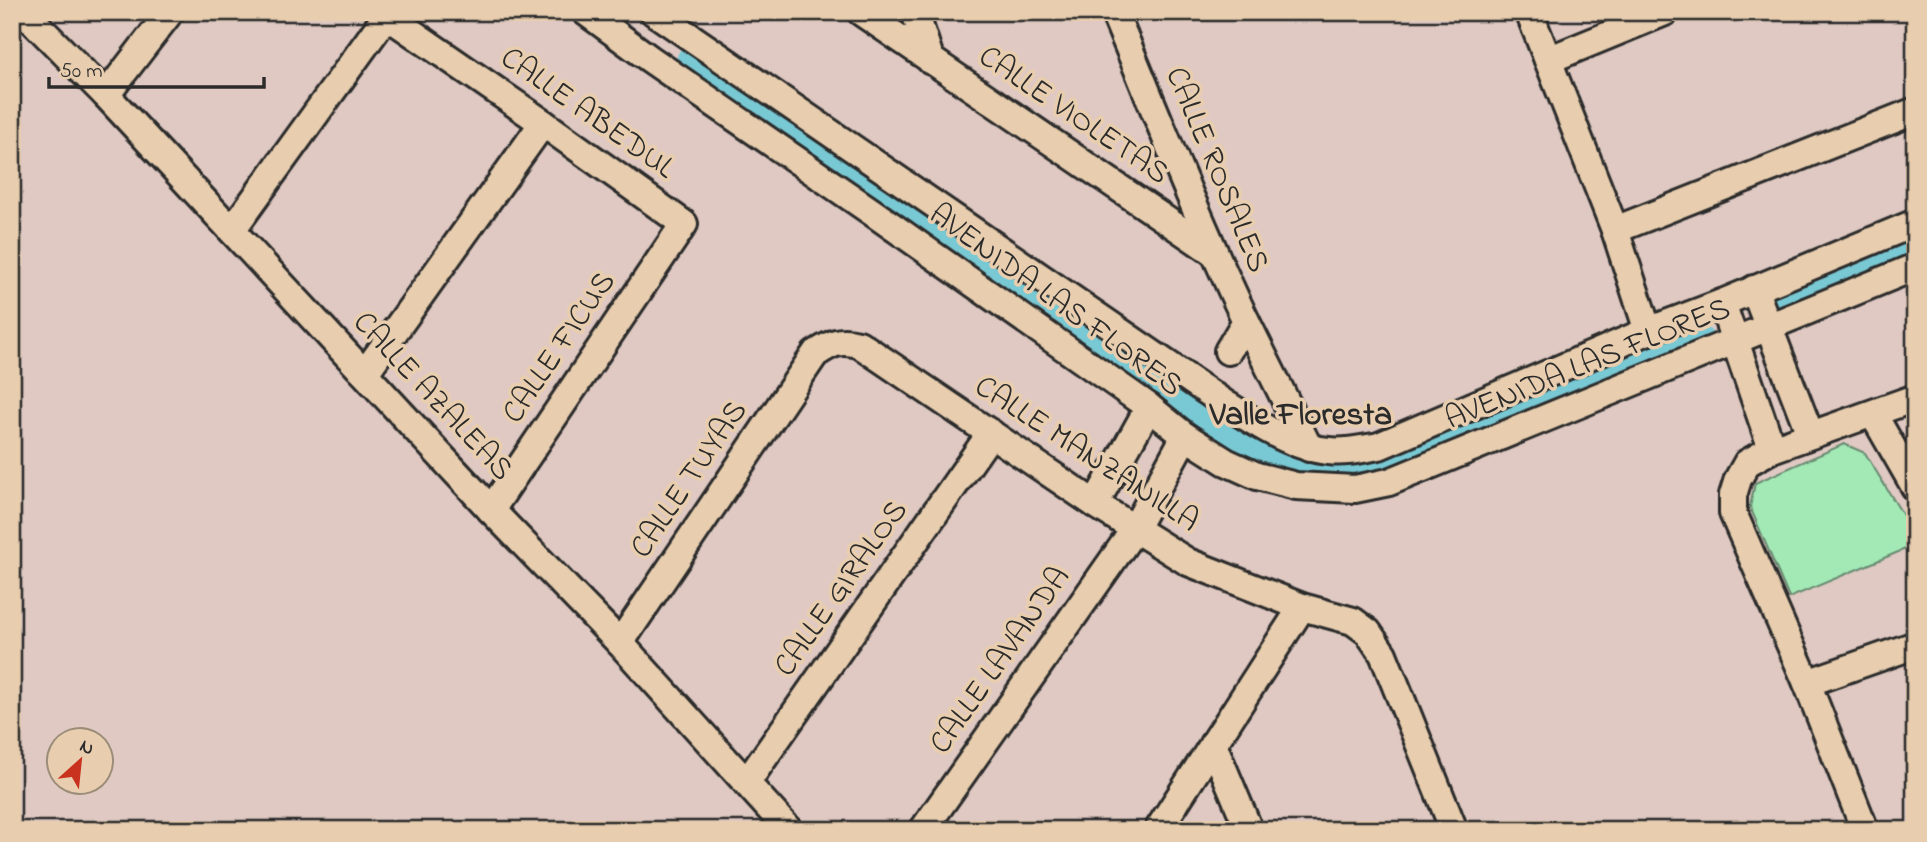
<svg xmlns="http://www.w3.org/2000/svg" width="1927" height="842" font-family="'Indie Flower',sans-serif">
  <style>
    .green { fill: #a3e9b6; stroke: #678a70; stroke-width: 2 }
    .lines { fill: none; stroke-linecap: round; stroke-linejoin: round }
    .canal { stroke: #79c9d5; stroke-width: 30 }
    .minor-casing { stroke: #2b2b2b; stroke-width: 32 }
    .minor { stroke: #e8ceaf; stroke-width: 26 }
    .labels { text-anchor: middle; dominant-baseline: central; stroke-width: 7; stroke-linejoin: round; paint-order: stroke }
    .street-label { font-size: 32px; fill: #2b2b2b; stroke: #e8ceaf }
    .neighbourhood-label { font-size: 33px; font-weight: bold; fill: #2b2b2b; stroke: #e8ceaf }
  </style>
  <rect width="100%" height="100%" fill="#dfc9c2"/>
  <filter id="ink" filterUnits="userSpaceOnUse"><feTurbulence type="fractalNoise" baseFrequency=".0143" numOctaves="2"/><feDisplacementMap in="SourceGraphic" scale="14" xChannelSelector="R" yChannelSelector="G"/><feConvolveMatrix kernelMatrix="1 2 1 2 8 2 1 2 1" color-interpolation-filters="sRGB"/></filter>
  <g filter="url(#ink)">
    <polygon class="green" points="1844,444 1865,453 1915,535 1915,545 1789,598 1750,507 1755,483"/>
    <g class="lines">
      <g class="canal">
        <polyline points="692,59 1234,438 1275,461 1312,472 1368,472 1405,461 1700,341"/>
        <polyline points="1788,302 1915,250"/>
      </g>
      <defs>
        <g id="minor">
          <polyline points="24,12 106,95 491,510 620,643 789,830"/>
          <polyline points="382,12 543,123 684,224 491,510"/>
          <polyline points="586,12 650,59 872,212 1149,407 1185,436 1226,462 1257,476 1296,486 1355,489 1389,482 1915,267"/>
          <path d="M654 12 1224 403C1254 422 1293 448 1329 451 1346 453 1362 449 1379 446L1648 331 1722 303 1915 223"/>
          <polyline points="861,12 1213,252"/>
          <polyline points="915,12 931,61"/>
          <path d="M1114 12C1157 115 1198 220 1246 321L1228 351"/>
          <polyline points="1529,12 1615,230 1648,331"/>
          <polyline points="1548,60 1665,12"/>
          <polyline points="106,95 170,12"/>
          <polyline points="232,230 387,15"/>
          <polyline points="1615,230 1915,111"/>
          <polyline points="1754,289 1810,434"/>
          <polyline points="1722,303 1772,449"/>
          <polyline points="1246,321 1309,448"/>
          <polyline points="365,373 543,123"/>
          <polyline points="1873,414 1915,487"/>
          <polyline points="1095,504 1149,407"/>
          <path d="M620 643 815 354C832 343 839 339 859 344L1095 504 1188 562 1302 607 1353 621 1368 632 1383 654 1454 830"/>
          <polyline points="1807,683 1915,645"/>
          <polyline points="1213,744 1249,830"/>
          <polyline points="747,782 991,433"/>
          <polyline points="923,830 1134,530 1185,436"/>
          <polyline points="1158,830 1302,607"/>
          <polyline points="1865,830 1807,683 1733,513 1733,495 1738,479 1747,463 1772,449 1915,398"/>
        </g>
      </defs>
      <use href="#minor" class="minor-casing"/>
      <use href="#minor" class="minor"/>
    </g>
  </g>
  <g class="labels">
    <g class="street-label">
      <text transform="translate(587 114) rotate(35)">CALLE ABEDUL</text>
      <text transform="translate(1073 116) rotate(34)">CALLE VIOLETAS</text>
      <text transform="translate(1216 170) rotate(67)">CALLE ROSALES</text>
      <text transform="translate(1055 301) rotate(36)">AVENIDA LAS FLORES</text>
      <text transform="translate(560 348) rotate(-56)">CALLE FICUS</text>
      <text transform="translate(1588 365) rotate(-22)">AVENIDA LAS FLORES</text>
      <text transform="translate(432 397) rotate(47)">CALLE AZALEAS</text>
      <text transform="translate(1086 455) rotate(33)">CALLE MANZANILLA</text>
      <text transform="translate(690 480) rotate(-56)">CALLE TUYAS</text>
      <text transform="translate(842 589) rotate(-55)">CALLE GIRALOS</text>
      <text transform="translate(1001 661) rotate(-55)">CALLE LAVANDA</text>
    </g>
    <g class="neighbourhood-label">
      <text x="1301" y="416">Valle Floresta</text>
    </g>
  </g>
  <rect width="1927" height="842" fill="none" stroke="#e8ceaf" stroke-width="42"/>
  <rect x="21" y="21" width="1885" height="800" fill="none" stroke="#2b2b2b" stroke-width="2.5" filter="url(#ink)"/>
  <g transform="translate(80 761) rotate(27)"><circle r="33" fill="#e8ceaf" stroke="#9c8d7a" stroke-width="2"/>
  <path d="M0-5L12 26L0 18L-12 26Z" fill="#c8321e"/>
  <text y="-10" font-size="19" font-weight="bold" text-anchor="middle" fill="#2b2b2b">N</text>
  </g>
  <path d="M49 77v10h215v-10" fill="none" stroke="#2b2b2b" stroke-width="3.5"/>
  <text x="60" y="77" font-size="21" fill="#2b2b2b" stroke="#e8ceaf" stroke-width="5" paint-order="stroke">50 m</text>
</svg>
